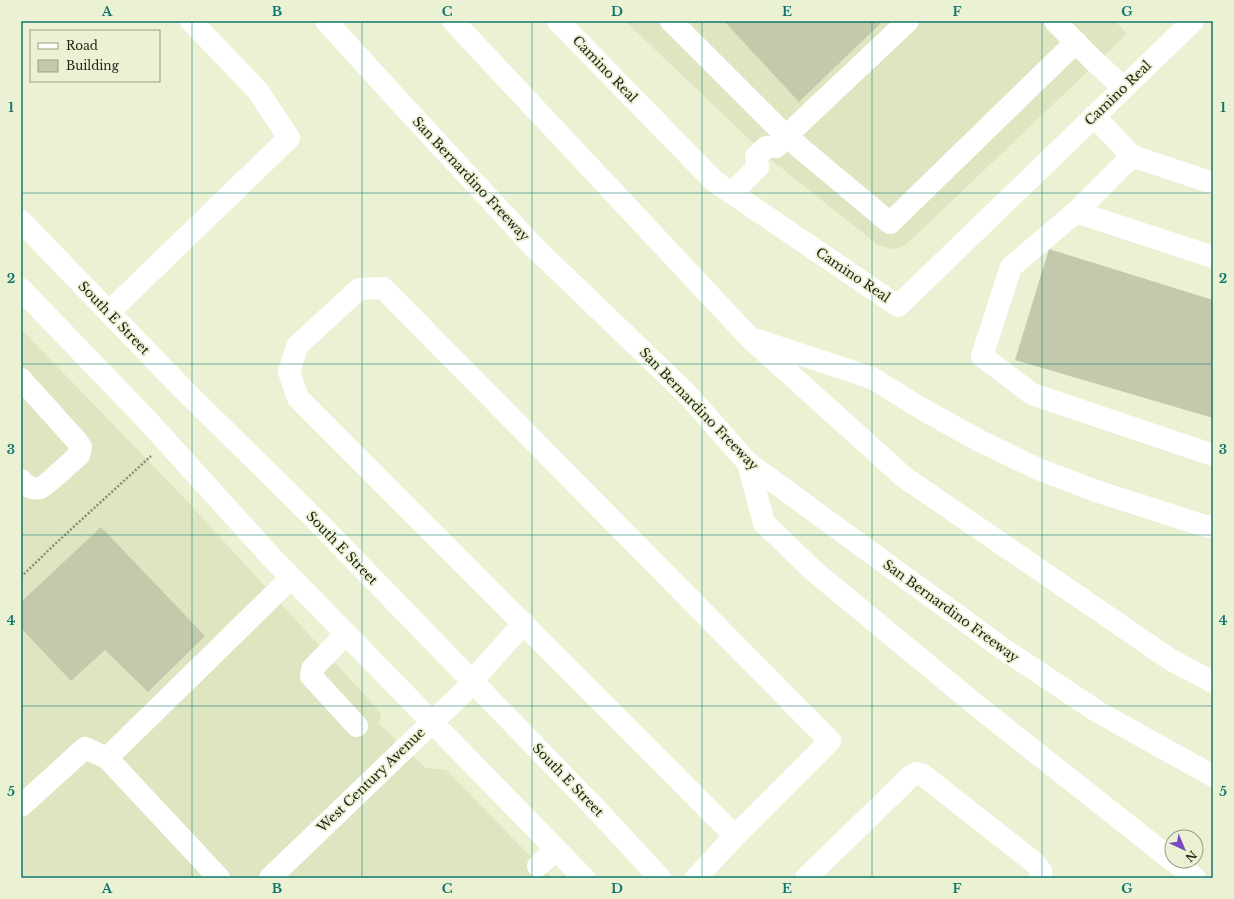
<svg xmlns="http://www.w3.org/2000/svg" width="1234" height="899" font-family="'Libre Baskerville',serif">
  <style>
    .built { fill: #dde6c0 }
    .building { fill: #c3caac }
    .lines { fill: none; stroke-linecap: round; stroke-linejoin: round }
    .path { stroke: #878c77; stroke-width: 2.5; stroke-dasharray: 2 2; stroke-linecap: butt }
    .minor { stroke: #fff; stroke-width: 22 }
    .major { stroke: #fff; stroke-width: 22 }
    .highway { stroke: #fff; stroke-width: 22 }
    .grid { fill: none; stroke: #0f766e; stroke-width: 1; stroke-opacity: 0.55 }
    .labels { text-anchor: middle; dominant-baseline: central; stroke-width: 3.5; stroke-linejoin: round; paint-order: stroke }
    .street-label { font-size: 13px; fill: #1e2116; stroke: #eaf2d3 }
    .neatline { fill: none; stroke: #0f766e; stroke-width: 1.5 }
    .grid-label { font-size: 13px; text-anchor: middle; font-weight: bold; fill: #0f766e }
  </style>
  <rect width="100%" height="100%" fill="#eaf2d3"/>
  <g class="built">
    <polygon points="625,21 1115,21 1127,34 912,239 902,247 892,249 878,245 770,159"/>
    <polygon points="21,329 187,501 381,713 379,724 426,768 446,770 552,878 21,878"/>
  </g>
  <g class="building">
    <polygon points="724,21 883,21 799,102"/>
    <polygon points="1049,249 1213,300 1213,418 1015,360"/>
    <polygon points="101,527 205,636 148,692 105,650 71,681 21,628 21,602"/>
  </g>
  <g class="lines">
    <polyline class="path" points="21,577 55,544 151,456"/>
    <g class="minor">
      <polyline points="558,21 714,181 898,306 1193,21"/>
      <polyline points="671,21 786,136 890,223 1076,42"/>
      <polyline points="1055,21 1092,59 1124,88"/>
      <polyline points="1094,116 1132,156 1076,212 1011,267 982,356 1032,394 1213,455"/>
      <polyline points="1132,156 1213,183"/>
      <polyline points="758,167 756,157 766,147 776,147 786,136 908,21"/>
      <polyline points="732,193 758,167"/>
      <polyline points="1076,212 1213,257"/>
      <polygon points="383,288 830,741 735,836 298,398 289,372 297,346 359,289"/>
      <polyline points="109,312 289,138 258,91 191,21"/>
      <path d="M21 379 76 440 81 447 79 455C73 460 46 486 40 488 32 490 26 486 21 480"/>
      <polyline points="346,634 312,669 311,676 357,726"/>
      <polyline points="107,758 219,878"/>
      <polyline points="21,806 85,748 107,758 291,578"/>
      <polyline points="538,866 555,850"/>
      <polyline points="270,878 473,683 481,671 524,623"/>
      <polyline points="696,878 735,836"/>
      <polyline points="806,878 912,775 917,773 923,775 1035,863 1041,871 1040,878"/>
    </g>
    <g class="major">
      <polyline points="21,221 183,389 315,519 596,809 660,878"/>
      <polyline points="21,289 148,421 273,559 584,878"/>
    </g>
    <g class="highway">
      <polyline points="326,21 398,100 533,246 686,393 748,463 1002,648 1098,712 1213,776"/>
      <polyline points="453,21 750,338 904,477 1171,660 1213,682"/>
      <polyline points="757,340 872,378 922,409 980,441 1038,469 1096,491 1202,525 1213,527"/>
      <polyline points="748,463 764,523 815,572 981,709 1172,860"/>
      <polyline points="1174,861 1195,878"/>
    </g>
  </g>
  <path class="grid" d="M192 21V878M362 21V878M532 21V878M702 21V878M872 21V878M1042 21V878M21 193H1213M21 364H1213M21 535H1213M21 706H1213"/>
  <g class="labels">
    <g class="street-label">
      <text transform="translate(605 69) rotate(46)">Camino Real</text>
      <text transform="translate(1118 93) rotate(-44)">Camino Real</text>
      <text transform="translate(471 179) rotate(47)">San Bernardino Freeway</text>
      <text transform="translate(853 275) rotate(34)">Camino Real</text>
      <text transform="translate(114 318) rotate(46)">South E Street</text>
      <text transform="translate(699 409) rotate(46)">San Bernardino Freeway</text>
      <text transform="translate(342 548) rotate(46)">South E Street</text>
      <text transform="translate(951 611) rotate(36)">San Bernardino Freeway</text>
      <text transform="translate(371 780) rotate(-44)">West Century Avenue</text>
      <text transform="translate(568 780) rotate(46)">South E Street</text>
    </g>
  </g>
  <rect width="1234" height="899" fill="none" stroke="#eaf2d3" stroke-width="44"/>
  <rect x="30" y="30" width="130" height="52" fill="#eaf2d3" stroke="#989e87"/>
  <rect x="38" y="43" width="20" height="6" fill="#ffffff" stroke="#989e87"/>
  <text x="66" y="50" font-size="12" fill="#1e2116">Road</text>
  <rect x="38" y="60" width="20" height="12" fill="#c3caac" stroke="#989e87"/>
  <text x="66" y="70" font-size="12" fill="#1e2116">Building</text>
  <g transform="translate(1184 849) rotate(136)"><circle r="19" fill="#eaf2d3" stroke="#989e87"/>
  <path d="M0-3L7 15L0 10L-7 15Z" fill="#7849c1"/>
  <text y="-6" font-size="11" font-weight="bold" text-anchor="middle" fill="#1e2116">N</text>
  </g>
  <rect x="22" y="22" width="1190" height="855" class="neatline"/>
  <g class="grid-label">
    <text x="107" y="16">A</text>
    <text x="277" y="16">B</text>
    <text x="447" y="16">C</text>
    <text x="617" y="16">D</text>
    <text x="787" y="16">E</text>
    <text x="957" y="16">F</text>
    <text x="1127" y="16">G</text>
    <text x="11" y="112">1</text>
    <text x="1223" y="112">1</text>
    <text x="11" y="283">2</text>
    <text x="1223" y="283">2</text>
    <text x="11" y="454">3</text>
    <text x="1223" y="454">3</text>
    <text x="11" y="625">4</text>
    <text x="1223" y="625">4</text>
    <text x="11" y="796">5</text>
    <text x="1223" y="796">5</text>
    <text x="107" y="893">A</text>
    <text x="277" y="893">B</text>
    <text x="447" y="893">C</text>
    <text x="617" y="893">D</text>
    <text x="787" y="893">E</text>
    <text x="957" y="893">F</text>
    <text x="1127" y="893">G</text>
  </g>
</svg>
